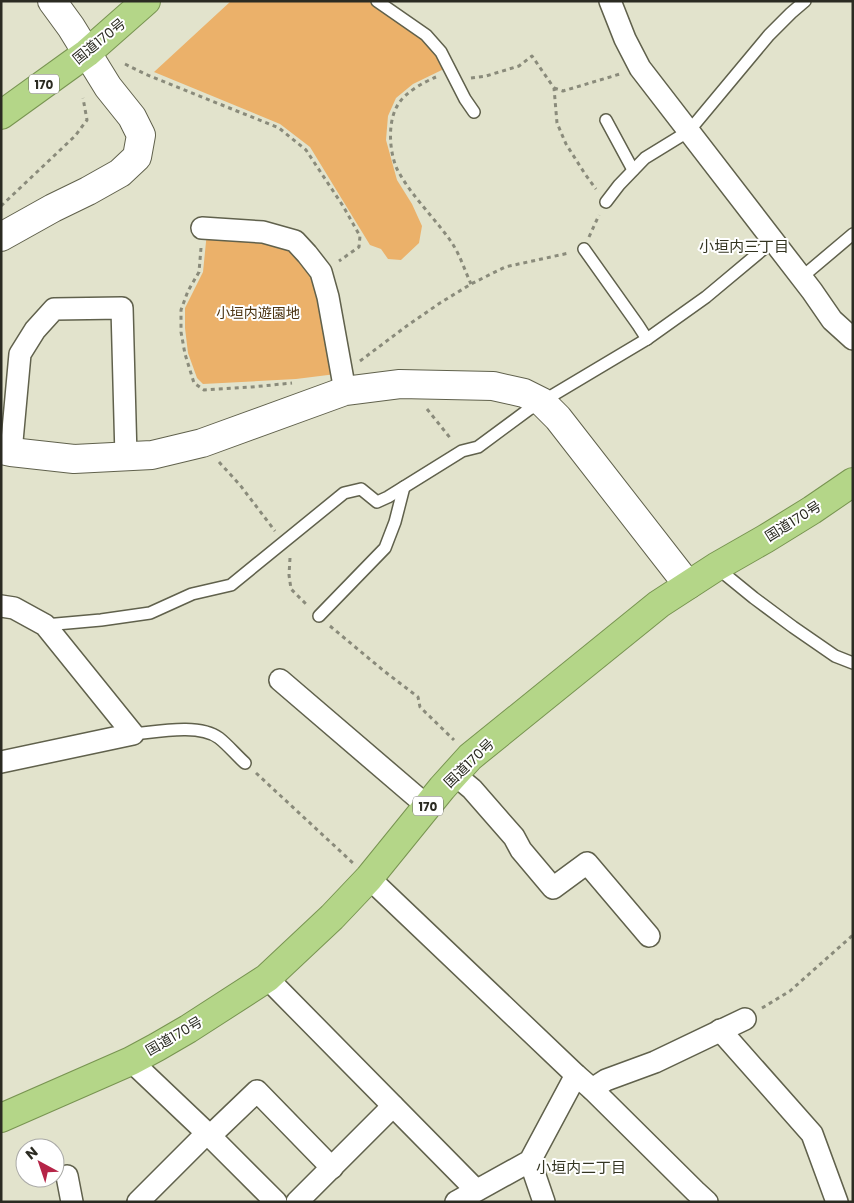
<svg xmlns="http://www.w3.org/2000/svg" width="854" height="1203" font-family="Poppins,'Noto Sans JP',sans-serif">
  <style>
    .green { fill: #ebb16a }
    .lines { fill: none; stroke-linecap: round; stroke-linejoin: round }
    .service-casing { stroke: #60614c; stroke-width: 14 }
    .minor-casing { stroke: #60614c; stroke-width: 24 }
    .tertiary-casing { stroke: #60614c; stroke-width: 30 }
    .trunk-casing { stroke: #789451; stroke-width: 30 }
    .path { stroke: #8a8b7b; stroke-width: 3; stroke-dasharray: 4 4; stroke-linecap: butt }
    .service { stroke: #fff; stroke-width: 11 }
    .minor { stroke: #fff; stroke-width: 21 }
    .tertiary { stroke: #fff; stroke-width: 28 }
    .trunk { stroke: #b4d688; stroke-width: 28 }
    .labels { text-anchor: middle; dominant-baseline: central; stroke-width: 4; stroke-linejoin: round; paint-order: stroke }
    .shield { fill: #fff; stroke: #6b6b64; stroke-width: 1 }
    .shield-label { font-size: 12px; font-weight: bold; fill: #2b2b22 }
    .street-label { font-size: 14px; fill: #2b2b22; stroke: #fff }
    .park-label { font-size: 14px; fill: #4a3210; stroke: #fff }
    .neighbourhood-label { font-size: 15px; fill: #343522; stroke: #fff }
  </style>
  <rect width="100%" height="100%" fill="#e2e3cc"/>
  <g class="green">
    <path d="M231 1H369L372 5C399 22 430 38 446 68L413 84 396 98 388 116 386 140 397 180 412 204 422 226 419 243 401 260 388 259 381 249 370 245 310 147 280 124 154 72Z"/>
    <polygon points="207,232 288,246 315,272 336,374 296,379 203,384 197,378 188,353 185,328 185,308 203,272"/>
  </g>
  <g class="lines">
    <defs>
      <g id="service">
        <polyline points="377,1 426,35 441,52 465,99 474,112"/>
        <polyline points="606,120 633,170"/>
        <polyline points="606,202 619,185 645,158 689,131 769,35 791,13 805,1"/>
        <polyline points="584,249 638,325 647,339"/>
        <polyline points="802,277 853,234"/>
        <polyline points="716,567 754,598 793,627 835,656 853,663"/>
        <polyline points="319,616 385,548 395,522 404,487"/>
        <polyline points="45,625 101,620 150,613 192,594 231,585 344,493 361,489 377,502 388,497 462,451 478,447 528,410 647,339 706,297 773,241"/>
        <path d="M133 734C156 732 199 723 219 738 228 745 236 755 245 763"/>
      </g>
      <g id="minor">
        <polyline points="610,1 625,39 640,68 812,291 832,320 853,339"/>
        <polyline points="202,228 263,232 295,241 307,254 321,272 328,297 345,391"/>
        <polyline points="11,452 20,354 35,330 54,309 122,308 126,457"/>
        <polyline points="1,606 14,608 45,625 133,734 1,762"/>
        <polyline points="280,680 427,806"/>
        <polyline points="454,774 472,789 514,837 521,850 553,888 587,863 649,936"/>
        <polyline points="369,878 576,1075 592,1089 695,1191 707,1202"/>
        <polyline points="267,978 476,1190"/>
        <polyline points="720,1030 812,1134 837,1202"/>
        <polyline points="131,1061 210,1136 276,1202"/>
        <polyline points="592,1089 606,1080 655,1062 745,1019"/>
        <polyline points="210,1136 257,1091 332,1168"/>
        <polyline points="530,1161 544,1202"/>
        <polyline points="67,1176 72,1202"/>
        <polyline points="138,1202 206,1134"/>
        <polyline points="297,1202 393,1106"/>
        <polyline points="456,1202 530,1161 576,1075"/>
      </g>
      <g id="tertiary">
        <polyline points="1,237 53,208 88,191 120,173 137,157 141,135 132,117 108,87 71,27 52,1"/>
        <polyline points="1,450 11,452 74,459 152,455 202,443 345,391 400,384 493,386 524,393 542,402 558,418 688,585"/>
      </g>
      <g id="trunk">
        <polyline points="1,115 87,53 146,1"/>
        <polyline points="1,1118 131,1061 157,1047 188,1029 267,978 332,917 369,878 442,788 470,757 659,604 716,567 765,539 812,510 853,482"/>
      </g>
    </defs>
    <use href="#service" class="service-casing"/>
    <use href="#minor" class="minor-casing"/>
    <use href="#tertiary" class="tertiary-casing"/>
    <use href="#trunk" class="trunk-casing"/>
    <g class="path">
      <polyline points="125,64 145,74 279,128 306,150 343,206 360,236 359,247 339,261"/>
      <path d="M436 77C424 82 406 92 399 103 387 120 389 151 397 169 411 196 435 218 452 243 460 255 465 271 471 284"/>
      <polyline points="471,78 486,76 519,66 532,56 554,88 557,123 566,144 585,174 596,189"/>
      <polyline points="554,88 563,91 620,74"/>
      <polyline points="1,206 75,136 87,120 83,98"/>
      <polyline points="589,237 599,215"/>
      <polyline points="201,248 199,272 188,291 181,310 181,332 185,354 194,383 204,390 252,387 292,383"/>
      <polyline points="360,361 408,325 440,303 471,284 505,267 569,253"/>
      <polyline points="427,409 451,439"/>
      <polyline points="219,462 240,485 275,531"/>
      <polyline points="290,558 289,575 291,589 308,606"/>
      <polyline points="330,626 384,671 418,697 420,707 454,740"/>
      <polyline points="256,773 353,863"/>
      <polyline points="762,1008 790,991 853,935"/>
    </g>
    <use href="#service" class="service"/>
    <use href="#minor" class="minor"/>
    <use href="#tertiary" class="tertiary"/>
    <use href="#trunk" class="trunk"/>
  </g>
  <g class="labels">
    <g class="shield">
      <rect x="29" y="74.5" width="30" height="19" rx="4"/>
      <rect x="413" y="796.5" width="30" height="19" rx="4"/>
    </g>
    <g class="shield-label">
      <text x="44" y="84">170</text>
      <text x="428" y="806">170</text>
    </g>
    <g class="street-label">
      <text transform="translate(99 41) rotate(-39)">国道170号</text>
      <text transform="translate(793 521) rotate(-32)">国道170号</text>
      <text transform="translate(469 763) rotate(-44)">国道170号</text>
      <text transform="translate(174 1036) rotate(-30)">国道170号</text>
    </g>
    <g class="park-label">
      <text x="258" y="313">小垣内遊園地</text>
    </g>
    <g class="neighbourhood-label">
      <text x="744" y="246">小垣内三丁目</text>
      <text x="581" y="1167">小垣内二丁目</text>
    </g>
  </g>
  <rect width="854" height="1203" fill="none" stroke="#2b2b22" stroke-width="5"/>
  <g transform="translate(40 1163) rotate(320)"><circle r="24" fill="#ffffff" stroke="#aaaaa7"/>
  <path d="M0-4L9 19L0 12L-9 19Z" fill="#b52447"/>
  <text y="-8" font-size="14" font-weight="bold" text-anchor="middle" fill="#2b2b22">N</text>
  </g>
</svg>
